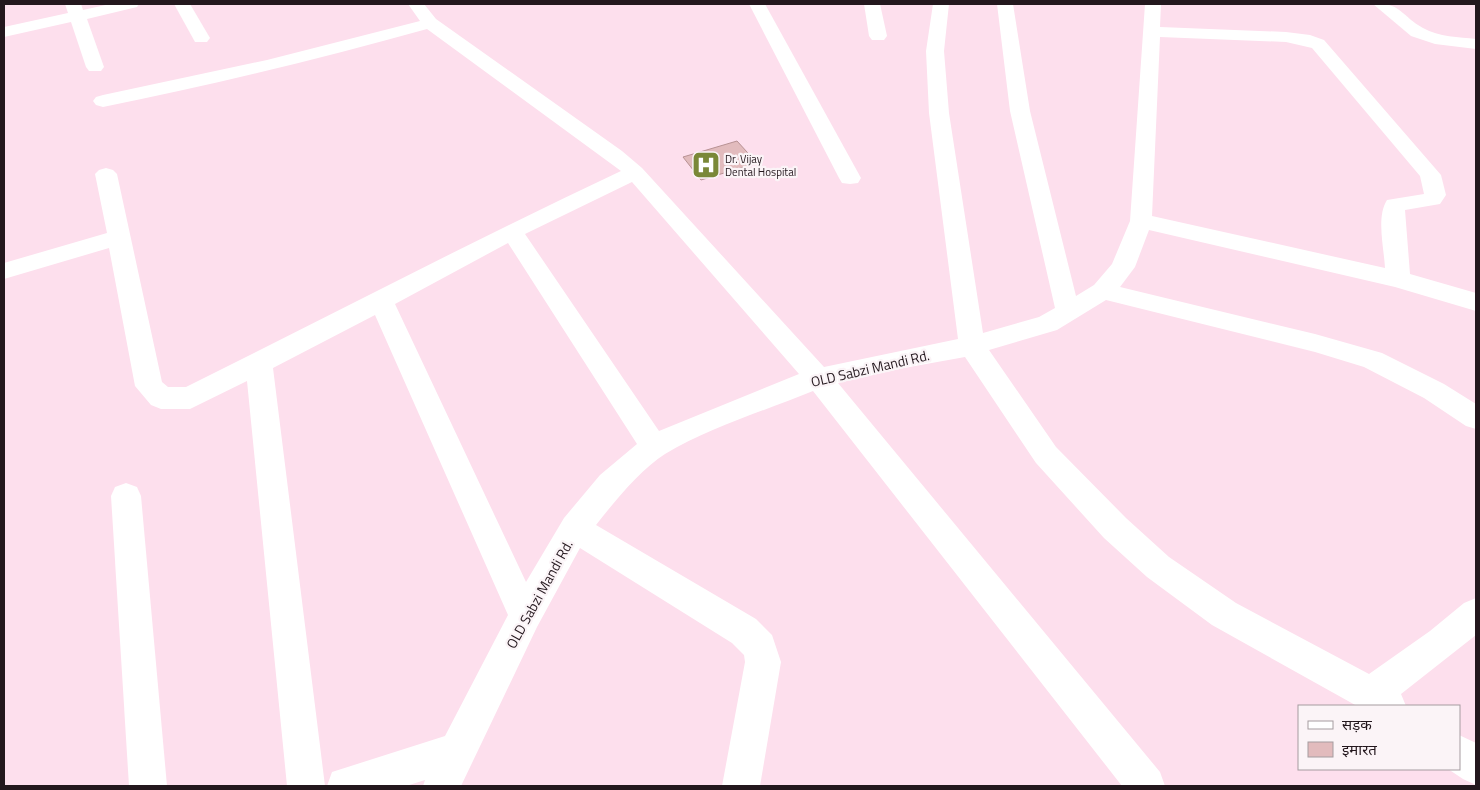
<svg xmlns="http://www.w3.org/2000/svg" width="1480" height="790" font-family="'Titillium Web','Noto Sans Devanagari',sans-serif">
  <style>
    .building { fill: #e2bbbd; stroke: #b89294 }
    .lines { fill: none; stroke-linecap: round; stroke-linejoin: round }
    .minor { fill: #fff; fill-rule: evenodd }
    .labels { text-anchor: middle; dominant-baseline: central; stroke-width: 4.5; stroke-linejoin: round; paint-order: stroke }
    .far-poi-label { font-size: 11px; fill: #23171d; stroke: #fbf4f7; text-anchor: start }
    .street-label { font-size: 14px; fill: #23171d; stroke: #fbf4f7 }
  </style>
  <rect width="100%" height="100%" fill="#fddfed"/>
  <polygon class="building" points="737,141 757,163 701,180 683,157"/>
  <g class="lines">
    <g class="minor">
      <polygon points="65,4 81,4 83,10 110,4 139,4 137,7 87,19 104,67 101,71 89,71 86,67 71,22 4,37 4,27 68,13"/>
      <polygon points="174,4 190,4 210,38 207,42 195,42"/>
      <path d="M408 4H424L436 19 622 151 642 168 824 367 958 339 929 113 926 51 933 4H949L944 51 949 113 983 333 1039 317 1055 308 1010 111 997 4H1013L1030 111 1076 296 1094 285 1112 264 1130 221 1145 4H1161L1160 27 1286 32 1310 35 1324 40 1441 175 1446 195 1440 204 1405 210 1410 274 1476 293V311L1395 287 1149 230 1135 267 1120 287 1315 334 1382 353 1444 384 1476 404V429L1466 426 1424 398 1364 367 1315 352 1106 300 1057 330 989 350 1056 447 1126 518 1169 557 1236 603 1369 674 1430 631 1464 603 1476 598V635L1401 694 1406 706H1357L1212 625 1147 577 1104 538 1036 463 965 357 904 368 838 383 1160 772 1165 786H1122L813 391C764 411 711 427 665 454 641 469 614 502 596 525L756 619 772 635 781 662 760 786H722L745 662 744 655 732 643 580 548 537 627 461 786H423L425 780 406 786H327L332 772 445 736 508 615 375 315 273 368 325 786H287L247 381 190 409H161L151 405 135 386 109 248 4 279V263L107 233 95 174 99 170 106 168 113 170 117 174 162 382 168 387H186C331 315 474 240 621 171L427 29C320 59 212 85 103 107L96 105 93 101 96 97 103 95 267 60 420 21ZM1160 37 1286 42 1312 48 1420 176 1424 194 1387 200C1376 217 1384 248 1385 268L1152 216ZM632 182 799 374 659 431 525 234ZM508 243 637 444 600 475 564 518 526 582 395 304Z"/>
      <polygon points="749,4 765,4 861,178 858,183 850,184 842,183 839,178"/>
      <polygon points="864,4 880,4 887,36 884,40 872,40 869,36"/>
      <path d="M1373 4C1401 2 1401 16 1423 28 1439 37 1459 37 1476 39V49L1435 44 1411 36Z"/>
      <polygon points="126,483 137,487 141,496 167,786 129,786 111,496 115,487"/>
      <polygon points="1459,735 1476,743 1476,785 1463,779 1448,769 1459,769"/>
    </g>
  </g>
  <defs>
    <symbol id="hospital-square" viewBox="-11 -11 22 22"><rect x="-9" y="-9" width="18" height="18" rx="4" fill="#7a8837" stroke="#fbf4f7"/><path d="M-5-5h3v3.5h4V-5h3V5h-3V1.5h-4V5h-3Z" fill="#fff"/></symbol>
  </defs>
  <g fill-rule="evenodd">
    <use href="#hospital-square" x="690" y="149" width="32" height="32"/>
  </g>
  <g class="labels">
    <g class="far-poi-label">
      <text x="725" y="159">Dr. Vijay<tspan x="725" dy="13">Dental Hospital</tspan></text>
    </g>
    <g class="street-label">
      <text transform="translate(870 368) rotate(-13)">OLD Sabzi Mandi Rd.</text>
      <text transform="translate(539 594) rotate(-61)">OLD Sabzi Mandi Rd.</text>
    </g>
  </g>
  <rect width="1480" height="790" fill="none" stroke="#23171d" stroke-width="10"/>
  <rect x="1298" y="705" width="162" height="65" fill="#fbf4f7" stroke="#a59ca0"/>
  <rect x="1308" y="721" width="25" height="8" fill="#ffffff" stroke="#a59ca0"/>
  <text x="1342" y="730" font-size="15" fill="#23171d">सड़क</text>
  <rect x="1308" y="742" width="25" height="15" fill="#e2bbbd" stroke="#a59ca0"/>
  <text x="1342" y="755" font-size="15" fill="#23171d">इमारत</text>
</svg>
